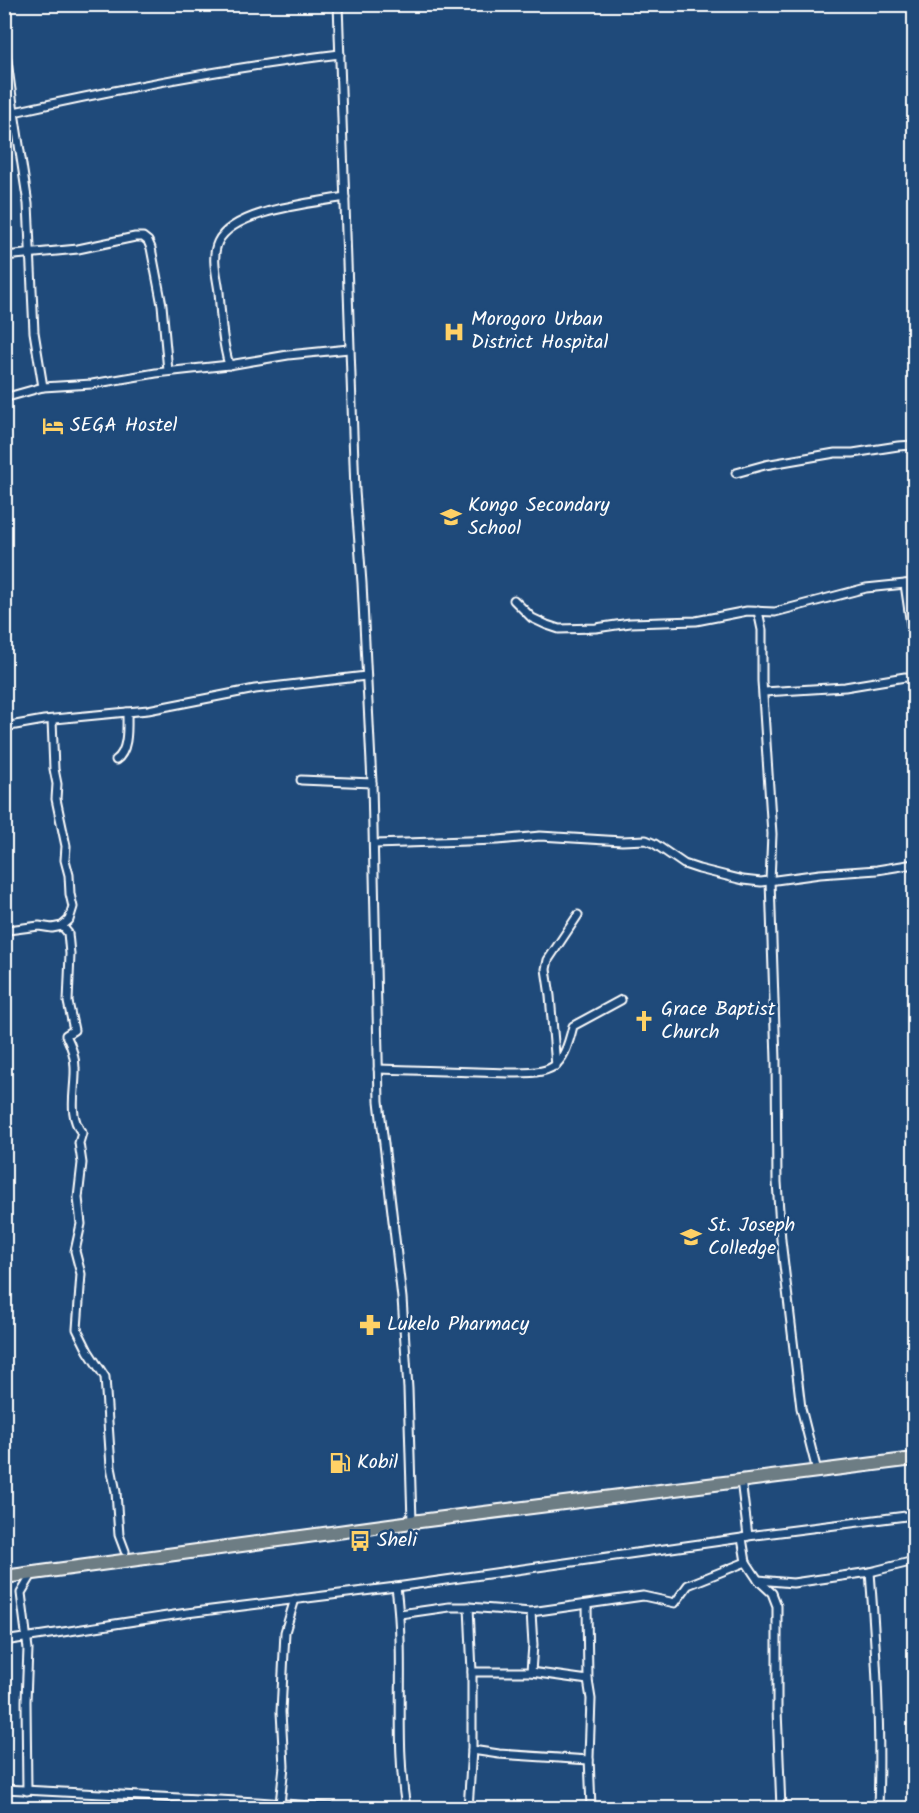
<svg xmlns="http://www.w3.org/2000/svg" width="919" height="1813" font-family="Kalam,sans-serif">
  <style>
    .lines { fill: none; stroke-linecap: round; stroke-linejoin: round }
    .minor-casing { stroke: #fff; stroke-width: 11 }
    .trunk-casing { stroke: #fff; stroke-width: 16 }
    .minor { stroke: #1f4a7a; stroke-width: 7 }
    .trunk { stroke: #6d7d84; stroke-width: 12 }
    .labels { text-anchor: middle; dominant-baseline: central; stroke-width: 5; stroke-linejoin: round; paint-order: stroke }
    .poi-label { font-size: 20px; fill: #fff; stroke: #1f4a7a; text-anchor: start }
  </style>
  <rect width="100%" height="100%" fill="#1f4a7a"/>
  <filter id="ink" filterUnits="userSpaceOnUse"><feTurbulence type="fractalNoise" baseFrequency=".0167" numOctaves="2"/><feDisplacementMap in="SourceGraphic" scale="12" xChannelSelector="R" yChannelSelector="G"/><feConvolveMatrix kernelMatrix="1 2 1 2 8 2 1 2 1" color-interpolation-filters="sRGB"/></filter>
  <g filter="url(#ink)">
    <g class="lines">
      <defs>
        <g id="minor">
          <polyline points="338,4 355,491 362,583 372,783 379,1101 402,1298 408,1389 412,1522"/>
          <polyline points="4,39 14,112 28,204 34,332 43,387"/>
          <path d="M14 112C122 88 230 67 340 54"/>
          <polyline points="4,256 78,249 135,237 143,237 148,241 151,248 162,305 168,371"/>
          <path d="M229 365C222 341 221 317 219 292 217 276 211 257 218 242 233 210 313 203 345 197"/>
          <polyline points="4,398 43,387 92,384 156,373 229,365 288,355 349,349"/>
          <polyline points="736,473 765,465 835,453 853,453 898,446 914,445"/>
          <polyline points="914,583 905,584 914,646"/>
          <polyline points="514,600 532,618 547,625 559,629 596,628 630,623 696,621 747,611 775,612 866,588 905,584"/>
          <polyline points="758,611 762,630 762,681 772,834 770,881 776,1060 777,1182 781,1240 801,1408 817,1471"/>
          <polyline points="764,692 845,687 905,677 914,678"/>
          <polyline points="4,727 44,720 148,710 255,689 366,676"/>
          <path d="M116 760C129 751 127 727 127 712"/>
          <polyline points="301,780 372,783"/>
          <polyline points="374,844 498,840 540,836 622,841 646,840 655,844 684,864 699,869 743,880 761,882 820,874 877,870 914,864"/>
          <path d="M62 926 68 933 70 954 68 1002 74 1030 66 1035C71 1045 75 1057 75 1068 76 1090 67 1114 82 1133L79 1143 82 1163 78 1198 81 1224 75 1251 81 1274 77 1329 88 1351 105 1377 111 1467 116 1492 119 1535 125 1551"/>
          <polyline points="4,929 8,930 39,926 52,928 62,926 69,920 73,907 70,894 69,875 65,860 66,846 56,799 57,784 54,769 52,720"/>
          <polyline points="556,1066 550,996 546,969 548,960 578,915"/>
          <path d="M378 1069 509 1073C553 1073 562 1071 573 1026L621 1000"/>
          <polyline points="741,1480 748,1536"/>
          <polyline points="742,1538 746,1562 758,1580 772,1593 777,1606 777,1710 781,1808"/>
          <path d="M870 1572C876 1651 881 1729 878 1808"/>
          <polyline points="758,1580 793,1583 870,1572 914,1561"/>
          <path d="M396 1587C406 1661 394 1735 406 1808"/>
          <polyline points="587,1605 588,1680 591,1699 589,1757 591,1808"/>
          <polyline points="531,1612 533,1645 531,1672"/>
          <polyline points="400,1614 449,1607 469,1607 531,1612 643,1596 675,1603 688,1585 746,1562"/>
          <polyline points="4,1641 187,1613 396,1587 742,1538 748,1536 914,1515"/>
          <polyline points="472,1672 531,1672 588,1680"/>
          <polyline points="472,1750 499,1754 589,1760"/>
          <polyline points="4,1789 257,1802 341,1808"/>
          <polyline points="27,1791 26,1701 28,1649 21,1593 33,1573"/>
          <polyline points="280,1804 284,1766 281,1712 285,1632 295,1599"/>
          <polyline points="468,1808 472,1750 472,1672 469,1607"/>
        </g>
        <polyline id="trunk" points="4,1577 412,1522 914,1459"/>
      </defs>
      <use href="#minor" class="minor-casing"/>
      <use href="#trunk" class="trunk-casing"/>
      <use href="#minor" class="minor"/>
      <use href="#trunk" class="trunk"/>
    </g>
  </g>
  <defs>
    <symbol id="hospital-bare" viewBox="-9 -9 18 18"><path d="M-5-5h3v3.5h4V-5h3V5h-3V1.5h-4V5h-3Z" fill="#ffd166" stroke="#1f4a7a" stroke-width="2.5" paint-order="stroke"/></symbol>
    <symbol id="hotel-bare" viewBox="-9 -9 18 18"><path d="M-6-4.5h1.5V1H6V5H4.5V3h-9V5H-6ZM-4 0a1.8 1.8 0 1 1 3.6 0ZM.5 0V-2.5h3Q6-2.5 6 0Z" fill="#ffd166" stroke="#1f4a7a" stroke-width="2.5" paint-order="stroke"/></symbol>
    <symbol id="school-bare" viewBox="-9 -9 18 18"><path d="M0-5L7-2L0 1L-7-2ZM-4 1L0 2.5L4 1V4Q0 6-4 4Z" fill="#ffd166" stroke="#1f4a7a" stroke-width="2.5" paint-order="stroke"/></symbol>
    <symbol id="church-bare" viewBox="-9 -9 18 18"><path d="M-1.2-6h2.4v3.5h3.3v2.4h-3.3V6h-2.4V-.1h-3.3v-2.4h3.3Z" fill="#ffd166" stroke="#1f4a7a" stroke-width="2.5" paint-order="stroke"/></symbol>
    <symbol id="university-bare" viewBox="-9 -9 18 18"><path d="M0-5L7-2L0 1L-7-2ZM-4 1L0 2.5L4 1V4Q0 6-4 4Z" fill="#ffd166" stroke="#1f4a7a" stroke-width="2.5" paint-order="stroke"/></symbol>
    <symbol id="pharmacy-bare" viewBox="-9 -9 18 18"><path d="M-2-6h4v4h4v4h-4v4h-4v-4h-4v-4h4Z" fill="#ffd166" stroke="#1f4a7a" stroke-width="2.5" paint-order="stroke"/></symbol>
    <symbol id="fuel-bare" viewBox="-9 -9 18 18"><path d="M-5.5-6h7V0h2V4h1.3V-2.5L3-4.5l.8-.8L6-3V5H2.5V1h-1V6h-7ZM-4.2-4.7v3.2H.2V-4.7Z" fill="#ffd166" stroke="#1f4a7a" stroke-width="2.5" paint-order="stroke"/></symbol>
    <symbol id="bus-bare" viewBox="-9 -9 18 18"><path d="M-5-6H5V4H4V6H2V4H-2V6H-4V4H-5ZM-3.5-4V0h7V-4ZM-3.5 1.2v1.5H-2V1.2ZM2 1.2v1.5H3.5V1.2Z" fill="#ffd166" stroke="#1f4a7a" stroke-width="2.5" paint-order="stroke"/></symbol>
  </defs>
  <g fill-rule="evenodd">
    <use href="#hospital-bare" x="439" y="317" width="30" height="30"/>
    <use href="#hotel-bare" x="38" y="411" width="30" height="30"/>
    <use href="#school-bare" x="436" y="502" width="30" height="30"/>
    <use href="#church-bare" x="629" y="1006" width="30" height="30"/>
    <use href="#university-bare" x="676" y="1222" width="30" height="30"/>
    <use href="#pharmacy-bare" x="355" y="1310" width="30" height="30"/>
    <use href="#fuel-bare" x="325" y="1448" width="30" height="30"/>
    <use href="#bus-bare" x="345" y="1526" width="30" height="30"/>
  </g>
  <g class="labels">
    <g class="poi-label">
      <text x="471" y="320">Morogoro Urban<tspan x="471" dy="23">District Hospital</tspan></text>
      <text x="70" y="426">SEGA Hostel</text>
      <text x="468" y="506">Kongo Secondary<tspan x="468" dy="23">School</tspan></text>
      <text x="661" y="1010">Grace Baptist<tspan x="661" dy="23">Church</tspan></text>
      <text x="708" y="1226">St. Joseph<tspan x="708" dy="23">Colledge</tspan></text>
      <text x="387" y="1325">Lukelo Pharmacy</text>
      <text x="357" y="1463">Kobil</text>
      <text x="377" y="1541">Sheli</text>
    </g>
  </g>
  <rect width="919" height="1813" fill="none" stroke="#1f4a7a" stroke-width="24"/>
  <rect x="12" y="12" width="895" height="1789" fill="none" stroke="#fff" stroke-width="2" filter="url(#ink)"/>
</svg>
